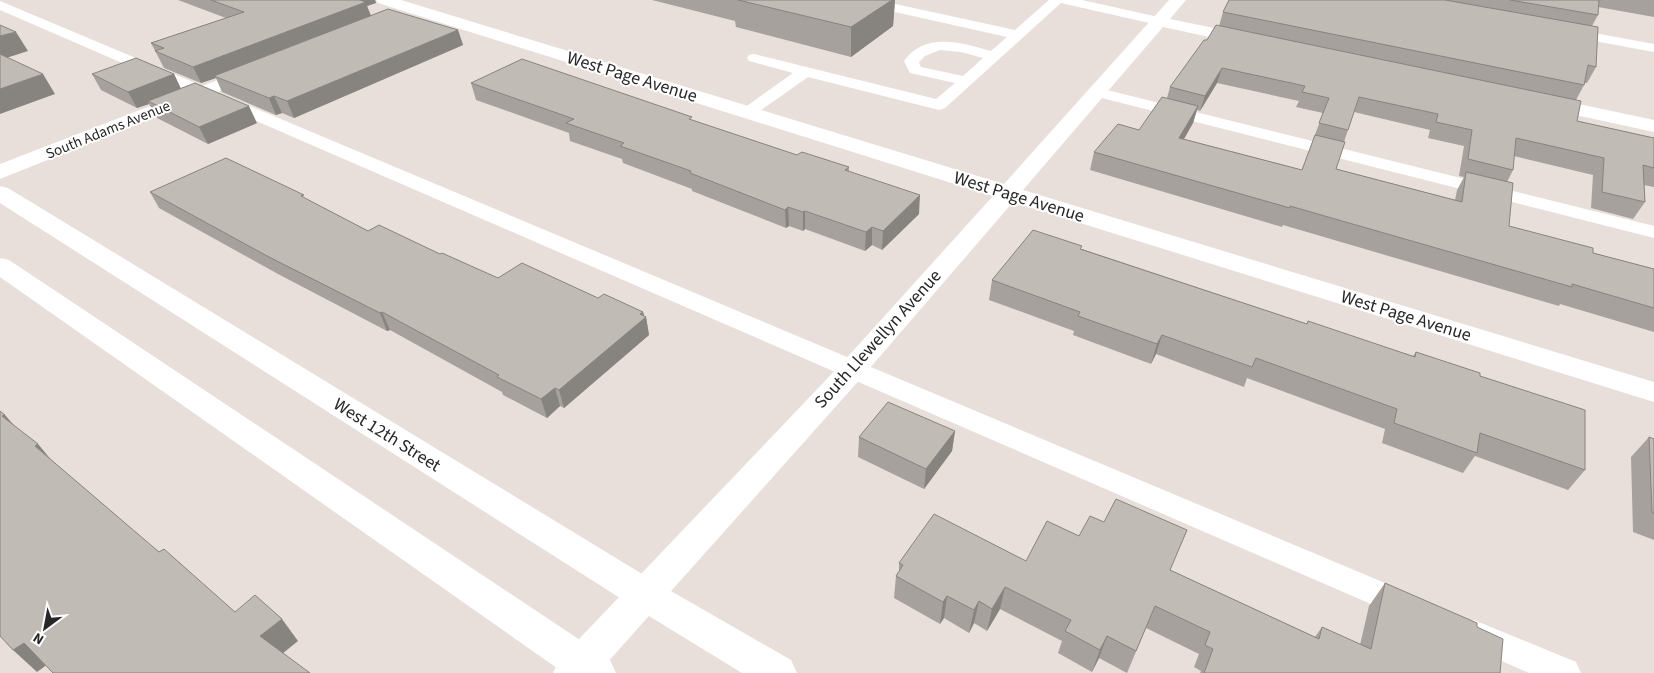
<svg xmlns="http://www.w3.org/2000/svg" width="1654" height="673" font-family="'Source Sans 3',sans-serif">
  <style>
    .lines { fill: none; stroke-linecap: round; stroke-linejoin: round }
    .lane { fill: #fff; fill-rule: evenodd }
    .street { fill: #fff; fill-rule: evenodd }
    .secondary { fill: #fff; fill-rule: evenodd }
    .wall { fill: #a6a19d; fill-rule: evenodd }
    .shaded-wall { fill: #87837f }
    .building { fill: #c1bbb6; stroke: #87837f }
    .labels { text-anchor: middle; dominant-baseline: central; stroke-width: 4; stroke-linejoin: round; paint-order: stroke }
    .far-street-label { font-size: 15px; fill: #272727; stroke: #fff }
    .street-label { font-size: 18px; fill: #272727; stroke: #fff }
  </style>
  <rect width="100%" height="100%" fill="#e8dfda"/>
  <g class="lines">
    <g class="lane">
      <path d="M853 0H877L1015 30 1049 0H1082L1163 18 1165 21 1158 25 1061 3 945 108 939 110 808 77 753 116H741L739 113 741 110 793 73 749 61 747 58 749 55 754 54 936 99 955 83 910 73 904 61C925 31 962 43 991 51L1007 37 859 4ZM940 50 961 52 983 58 963 76 921 67 919 62 925 56Z"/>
      <polygon points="0,1 1416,596 1420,605 1416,614 1405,618 1394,614 0,10"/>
      <polygon points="1567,28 1654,44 1654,52 1562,35 1560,32"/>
      <polygon points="1095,87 1654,226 1654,238 1090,95 1087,92 1090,89"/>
      <polygon points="1474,620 1576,662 1581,673 1529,673 1463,644 1458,634 1463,624"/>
    </g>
    <g class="street">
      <polygon points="376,0 401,0 1004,184 1169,0 1186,0 1170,19 1253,36 1256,40 1253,44 1247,45 1163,27 1023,190 1654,382 1654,402 1013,202 863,376 598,673 553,673 559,660 843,362 993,196 378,3"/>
      <polygon points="254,66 260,67 263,71 260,75 0,179 0,164"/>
      <polygon points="1541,96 1654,120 1654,132 1534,106 1531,102 1534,98"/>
    </g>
    <g class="secondary">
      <polygon points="0,186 8,188 657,583 791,660 797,673 742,673 631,605 0,203"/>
      <polygon points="0,258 9,260 610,660 616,673 564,673 0,277"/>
    </g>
  </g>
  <g class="wall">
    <polygon points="178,0 375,0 376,3 367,6 371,15 458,30 463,45 294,118 282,113 276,115 222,92 216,78 201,83 164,68 151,43 226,18"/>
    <polygon points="652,0 895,0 893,26 851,57 736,27 735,21"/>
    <path d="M1229 0H1654V17L1598 7V15L1592 26 1596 67 1587 83H1585L1584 85 1576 100 1577 121 1654 138V187L1644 185 1645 202 1633 219 1591 208 1593 175 1514 156 1513 170 1507 182 1509 226 1593 253 1654 269V332L1560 304 1559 306 1283 225 1282 227 1090 170 1094 152 1139 130 1167 98 1170 87 1219 26 1223 12ZM1217 83 1299 101 1296 107 1323 113 1302 170 1184 139 1193 123 1197 110 1200 111ZM1354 112 1430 130 1428 138 1464 146 1459 176 1464 177 1457 190 1455 200 1336 169 1344 142Z"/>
    <polygon points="92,74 174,74 181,89 257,123 208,144 157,118 149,104 137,108 101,90"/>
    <polygon points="471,83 693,121 797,155 849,167 849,172 919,214 882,250 872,245 865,251 805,229 803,231 789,226 786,228 692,191 692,189 623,163 622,159 570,141 569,133 476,100"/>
    <polygon points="150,192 306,199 368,231 440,254 498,278 598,298 643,312 644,316 646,317 649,335 564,408 560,406 547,418 503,395 502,392 390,330 387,331 278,274 159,208"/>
    <polygon points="1082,249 1306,324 1413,356 1416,352 1480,376 1585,470 1568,490 1475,456 1463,473 1382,443 1385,429 1247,378 1244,387 1156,354 1151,364 1073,335 1074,331 989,300 992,280"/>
    <polygon points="955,431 952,451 924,489 858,457 859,437"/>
    <polygon points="1649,437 1654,439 1654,540 1633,532 1631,457"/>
    <polygon points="1079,536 1170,570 1315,637 1322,627 1360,645 1369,606 1385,583 1477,627 1500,673 1200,673 1201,671 1194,667 1199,654 1146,628 1127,673 1099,658 1092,672 1058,653 1062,641 1000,609 987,631 974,623 969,633 944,618 940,624 894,598 896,576 899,572 899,563 1026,561"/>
  </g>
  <g class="shaded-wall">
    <polygon points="349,0 375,0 376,3 367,6 371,17 214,76 216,78 201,83 193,67"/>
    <polygon points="892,0 895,0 893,26 851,57 851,27"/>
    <polygon points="458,30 463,45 294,118 287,101"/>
    <polygon points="16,32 28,51 0,60 0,36"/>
    <polygon points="1222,68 1217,83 1200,111 1205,96"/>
    <polygon points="43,74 55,94 0,114 0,89"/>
    <polygon points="174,74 182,91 148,101 149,104 137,108 128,92"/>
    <polygon points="274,96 282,113 276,115 269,98"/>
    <polygon points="249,106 257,123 208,144 199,127"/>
    <polygon points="1198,106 1193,123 1174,156 1179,138"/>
    <polygon points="920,195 919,214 882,250 883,231"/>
    <polygon points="788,207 789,226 786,228 785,210"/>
    <polygon points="805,211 805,229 803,231 803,212"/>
    <polygon points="872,227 872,245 865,251 866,232"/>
    <polygon points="382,312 390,330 387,331 380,313"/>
    <polygon points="643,312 645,319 646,317 649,335 564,408 559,390"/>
    <polygon points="1162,335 1156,354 1151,364 1157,344"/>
    <polygon points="555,388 560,406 547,418 541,399"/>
    <polygon points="5,415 24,437 2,416"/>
    <polygon points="955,431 952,451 924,489 926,469"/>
    <polygon points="38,444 57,467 35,446"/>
    <polygon points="1005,587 1000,609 987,631 992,609"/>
    <polygon points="947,596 944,618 940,624 943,602"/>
    <polygon points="979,601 974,623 969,633 974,610"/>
    <polygon points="282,619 298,641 277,658 260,636"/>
    <polygon points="1107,636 1099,658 1092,672 1100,650"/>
    <polygon points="24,643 48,664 37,672 13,650"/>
  </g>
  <g class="building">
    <polygon points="211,0 360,0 366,2 193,67 155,51 164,48 151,43 244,12"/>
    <polygon points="738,0 892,0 851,27"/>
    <polygon points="1229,0 1445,0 1598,27 1596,67 1588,65 1584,85 1223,12"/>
    <polygon points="1510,0 1599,0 1598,15"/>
    <polygon points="388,9 458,30 287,101 274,96 269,98 214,76"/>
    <polygon points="0,25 16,32 0,36"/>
    <polygon points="1216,25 1581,101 1577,121 1654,138 1654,168 1643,165 1645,202 1602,192 1604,158 1516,138 1513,170 1468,159 1472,130 1436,122 1438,114 1359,97 1348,130 1319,123 1329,98 1302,92 1305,86 1222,68 1205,96 1170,87 1204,40 1207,40"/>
    <polygon points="0,54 43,74 0,89"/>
    <polygon points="136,58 174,74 128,92 92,74"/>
    <polygon points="522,59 692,117 689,119 797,155 802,152 849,167 845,170 920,195 883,231 872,227 866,232 805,211 803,212 788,207 785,210 690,173 691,171 620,146 624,143 566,123 574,119 471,83"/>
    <polygon points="195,83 249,106 199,127 148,101"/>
    <polygon points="1162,97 1198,106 1179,138 1302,170 1315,135 1345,142 1336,169 1462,202 1466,172 1513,183 1509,226 1593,248 1593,253 1654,269 1654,308 1572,284 1572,287 1290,206 1290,208 1094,152 1118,124 1139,130"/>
    <polygon points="226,158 304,195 301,196 368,231 379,225 440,254 442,253 498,278 522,263 598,298 604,294 643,312 640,314 646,317 559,390 555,388 541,399 497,377 499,375 382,312 380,313 269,257 150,192"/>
    <polygon points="1033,230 1082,246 1080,249 1307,324 1308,321 1415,357 1416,352 1480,373 1480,376 1585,410 1585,470 1480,433 1477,453 1394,423 1397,409 1256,358 1252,367 1162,335 1157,344 1078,316 1080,312 992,280"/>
    <polygon points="888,402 955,431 926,469 859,437"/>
    <polygon points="0,411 5,415 2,416 38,444 35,446 159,552 164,549 235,612 255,595 282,619 260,636 310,673 53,673 24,643 13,650 0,636"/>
    <polygon points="1649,437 1654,439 1654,513 1652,512"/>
    <polygon points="1116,499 1187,530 1170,570 1319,639 1322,627 1371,649 1385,583 1477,623 1477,627 1503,639 1500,673 1204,673 1213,649 1205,645 1210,632 1155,606 1136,651 1107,636 1100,650 1065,631 1071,620 1005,587 992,609 979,601 974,610 947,596 943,602 896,576 903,565 899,563 934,514 1026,561 1047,521 1079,536 1090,516 1104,522"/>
  </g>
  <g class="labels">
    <g class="far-street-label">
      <text transform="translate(108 130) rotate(-22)">South Adams Avenue</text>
    </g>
    <g class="street-label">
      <text transform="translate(632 77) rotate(17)">West Page Avenue</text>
      <text transform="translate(1019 197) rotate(17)">West Page Avenue</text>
      <text transform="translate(1406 316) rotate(17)">West Page Avenue</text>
      <text transform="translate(878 339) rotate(-48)">South Llewellyn Avenue</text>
      <text transform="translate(387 435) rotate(32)">West 12th Street</text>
    </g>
  </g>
  <g transform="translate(45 628) rotate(212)" stroke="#ffffff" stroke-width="4" paint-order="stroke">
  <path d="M0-4L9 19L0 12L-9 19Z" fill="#272727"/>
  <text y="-8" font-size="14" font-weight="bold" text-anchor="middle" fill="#272727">N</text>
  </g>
</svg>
